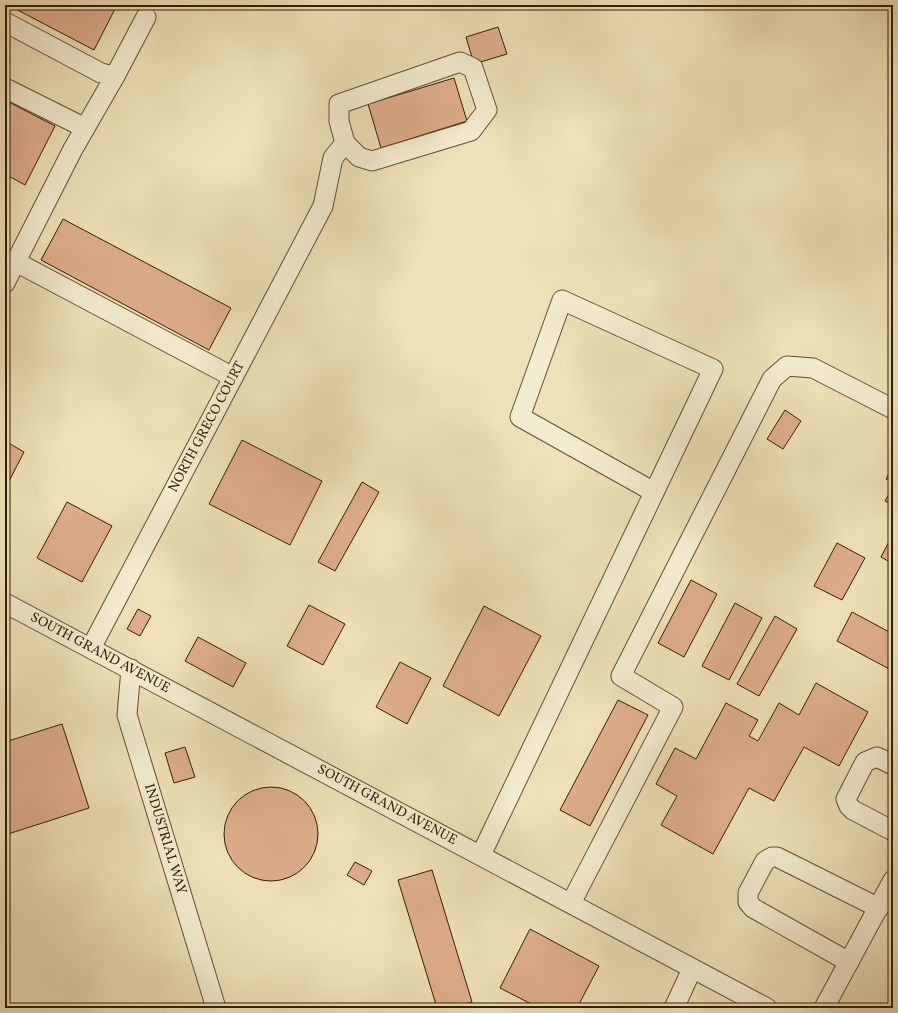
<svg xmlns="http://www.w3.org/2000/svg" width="898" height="1013" font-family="Vollkorn,serif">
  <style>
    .building { fill: #dfad8c; stroke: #321e03 }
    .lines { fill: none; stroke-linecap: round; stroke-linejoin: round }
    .minor-casing { stroke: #614f30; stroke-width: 21 }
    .minor { stroke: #f4ecd2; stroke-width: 19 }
    .labels { text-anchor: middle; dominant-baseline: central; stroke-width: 3; stroke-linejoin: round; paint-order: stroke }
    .street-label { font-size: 14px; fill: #321e03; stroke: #f4ecd2 }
  </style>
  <rect width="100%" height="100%" fill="#eee1b9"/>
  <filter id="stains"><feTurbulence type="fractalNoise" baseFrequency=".005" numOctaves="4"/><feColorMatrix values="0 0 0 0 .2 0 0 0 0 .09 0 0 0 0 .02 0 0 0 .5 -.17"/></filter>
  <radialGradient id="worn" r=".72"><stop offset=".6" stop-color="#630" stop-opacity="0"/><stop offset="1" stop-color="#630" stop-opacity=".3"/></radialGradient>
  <g class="building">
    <polygon points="8,5 117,5 94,50"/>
    <polygon points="498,27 507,54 474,64 466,37"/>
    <polygon points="454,78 467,121 381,148 368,104"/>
    <polygon points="5,100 55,126 25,185 5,174"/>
    <polygon points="63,219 231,308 209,350 41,260"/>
    <polygon points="785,410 801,421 783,449 767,439"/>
    <polygon points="242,440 322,481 290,545 209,504"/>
    <polygon points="5,441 24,452 5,489"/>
    <polygon points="893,466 893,483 886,479"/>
    <polygon points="362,482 379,492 335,571 318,562"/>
    <polygon points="893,487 893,505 885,501"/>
    <polygon points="67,502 112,526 82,582 37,558"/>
    <polygon points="893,534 893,564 881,557"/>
    <polygon points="837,543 865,558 842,600 814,586"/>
    <polygon points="691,580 717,594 684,657 658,643"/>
    <polygon points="735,603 762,618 729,680 702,666"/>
    <polygon points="309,605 345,624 323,665 287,646"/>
    <polygon points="484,606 541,636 499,716 443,686"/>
    <polygon points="138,609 151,616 140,636 127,629"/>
    <polygon points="852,612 893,634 893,671 837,641"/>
    <polygon points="775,616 797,629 759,696 737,684"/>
    <polygon points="198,637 246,663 233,687 185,661"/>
    <polygon points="400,662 431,678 407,724 376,707"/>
    <polygon points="816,683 868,712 839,766 804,747 774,801 749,788 713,854 661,825 677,796 656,784 675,748 696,759 726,703 758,720 749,736 758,741 779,703 799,715"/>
    <polygon points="618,700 648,715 590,826 560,810"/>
    <polygon points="62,724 89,808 5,835 5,742"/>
    <polygon points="185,747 195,777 174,783 165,753"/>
    <circle cx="271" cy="834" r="47"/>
    <polygon points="355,862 372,871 364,885 347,875"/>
    <polygon points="432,870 472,1002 452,1008 437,1008 398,880"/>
    <polygon points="530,929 599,966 577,1008 539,1008 500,988"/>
  </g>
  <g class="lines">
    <defs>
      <g id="minor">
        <polyline points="5,22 101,73 115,76 146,17"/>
        <polyline points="5,88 85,128"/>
        <polyline points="16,262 233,377"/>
        <polyline points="5,283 73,149 115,76"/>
        <polyline points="5,603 767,1008"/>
        <polyline points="91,648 323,206 333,158 345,143 339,121 339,104 460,62 473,68 487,110 471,131 372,161 359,157 345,143"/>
        <polyline points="131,669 127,715 216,1008"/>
        <polyline points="893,765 877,757 865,762 846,799 849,806 853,810 893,831"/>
        <polyline points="481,855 713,369 562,300 520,417 654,492"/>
        <polyline points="571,903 673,707 621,676 772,379 787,366 813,368 893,409"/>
        <polyline points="849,962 753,908 748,902 748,893 765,861 772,857 777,857 879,908"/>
        <polyline points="674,1008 692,969"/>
        <polyline points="824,1008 893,880"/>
      </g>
    </defs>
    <use href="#minor" class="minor-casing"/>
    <use href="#minor" class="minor"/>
  </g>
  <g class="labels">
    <g class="street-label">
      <text transform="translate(207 427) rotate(-62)">NORTH GRECO COURT</text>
      <text transform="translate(100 653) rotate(28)">SOUTH GRAND AVENUE</text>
      <text transform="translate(387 805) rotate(28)">SOUTH GRAND AVENUE</text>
      <text transform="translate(165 839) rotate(73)">INDUSTRIAL WAY</text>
    </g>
  </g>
  <rect width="898" height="1013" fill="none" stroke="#eee1b9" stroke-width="20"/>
  <rect x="6" y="6" width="886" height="1001" fill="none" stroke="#321e03" stroke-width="2"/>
  <rect x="10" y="10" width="878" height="993" fill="none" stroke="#321e03"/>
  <rect width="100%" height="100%" filter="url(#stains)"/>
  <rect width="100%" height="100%" fill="url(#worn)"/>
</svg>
